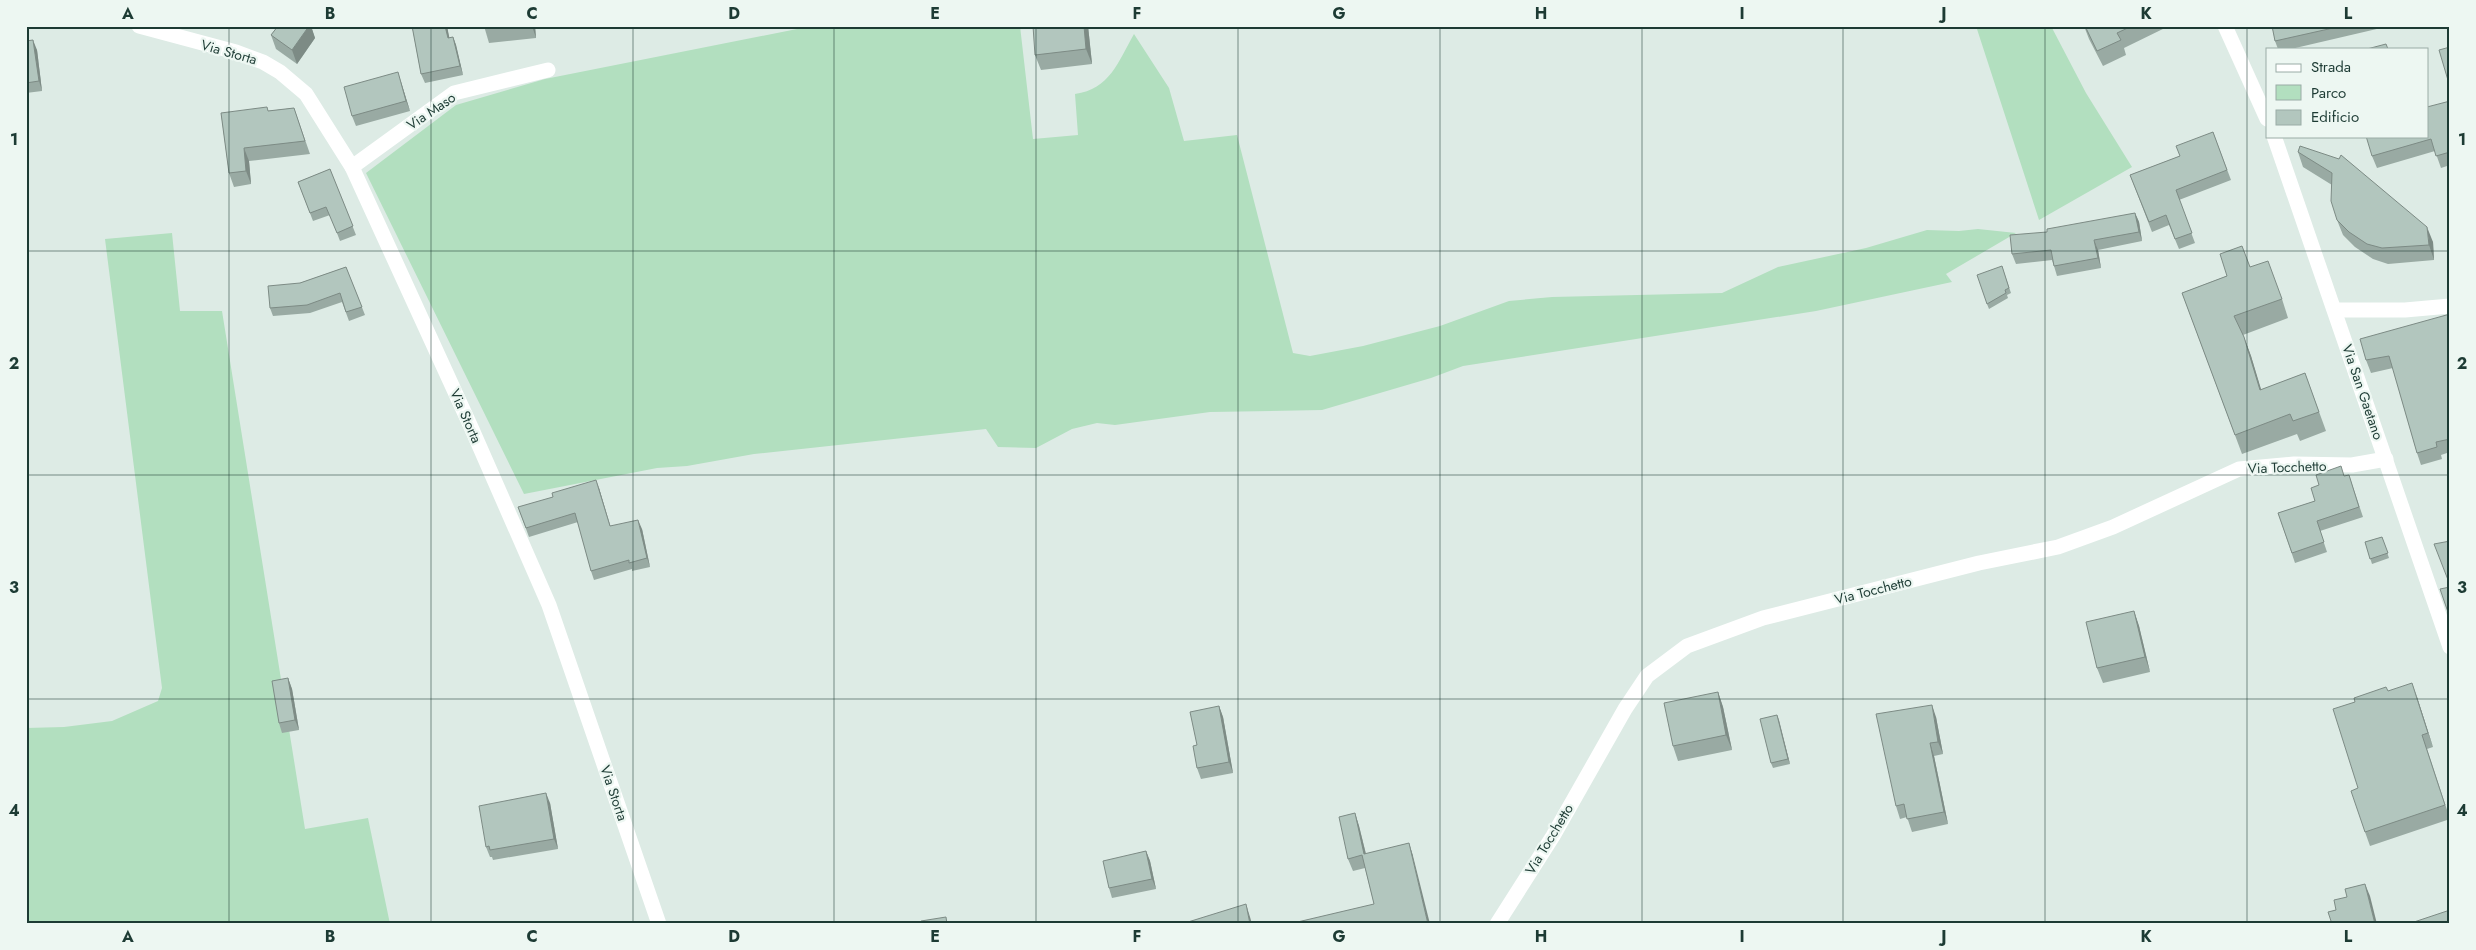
<svg xmlns="http://www.w3.org/2000/svg" width="2476" height="950" font-family="Jost,sans-serif">
  <style>
    .green { fill: #b2dfbf }
    .lines { fill: none; stroke-linecap: round; stroke-linejoin: round }
    .minor { stroke: #fff; stroke-width: 15 }
    .tertiary { stroke: #fff; stroke-width: 15 }
    .wall { fill: #99aaa3 }
    .shaded-wall { fill: #7d8b85 }
    .building { fill: #b2c6be; stroke: #7d8b85 }
    .grid { fill: none; stroke: #1d3b34; stroke-width: 1; stroke-opacity: 0.55 }
    .labels { text-anchor: middle; dominant-baseline: central; stroke-width: 4.5; stroke-linejoin: round; paint-order: stroke }
    .street-label { font-size: 14px; fill: #1d3b34; stroke: #edf7f2 }
    .neatline { fill: none; stroke: #1d3b34; stroke-width: 2 }
    .grid-label { font-size: 16px; text-anchor: middle; font-weight: bold; fill: #1d3b34 }
  </style>
  <rect width="100%" height="100%" fill="#ddebe5"/>
  <g class="green">
    <path d="M812 26H1020L1033 139 1078 135 1075 94C1110 89 1118 62 1134 34L1169 88 1184 141 1237 135 1293 353 1310 356 1363 346 1440 326 1509 301 1552 297 1722 293 1778 267 1866 248 1927 230 1959 231 1978 229 2016 233 1946 274 1952 282 1816 311 1463 366 1431 378 1322 410 1210 412 1115 425 1097 423 1072 429 1036 448 998 447 986 429 754 454 687 466 657 468 524 494 366 173 456 105 545 79Z"/>
    <polygon points="1976,26 2051,26 2086,93 2132,167 2039,220"/>
    <polygon points="172,233 180,311 222,311 305,829 368,818 390,924 26,924 26,728 64,727 112,721 158,701 162,688 105,239"/>
  </g>
  <g class="lines">
    <g class="minor">
      <polyline points="139,26 236,52 263,62 280,72 306,94 352,167 471,427 549,605 659,924"/>
      <polyline points="352,167 454,93 548,70"/>
      <polyline points="2335,310 2405,310 2450,306"/>
      <polyline points="1497,924 1553,836 1625,709 1647,676 1687,646 1763,618 1979,563 2058,547 2113,527 2239,469 2294,464 2352,465 2386,459"/>
    </g>
    <g class="tertiary">
      <polyline points="2225,26 2267,119"/>
      <polyline points="2274,136 2450,647"/>
    </g>
  </g>
  <g class="wall">
    <polygon points="278,26 311,26 315,38 297,64 276,49 271,35"/>
    <polygon points="412,26 447,26 449,38 453,37 456,45 463,75 425,83 421,74"/>
    <polygon points="484,26 535,26 536,38 489,43"/>
    <polygon points="1088,26 1092,64 1041,70 1035,55"/>
    <polygon points="2084,26 2169,26 2124,48 2126,55 2103,66 2089,39"/>
    <polygon points="2272,26 2381,26 2381,28 2291,49 2278,49 2275,41"/>
    <polygon points="26,41 37,50 42,91 26,93"/>
    <polygon points="401,82 410,111 356,126 352,116"/>
    <polygon points="2450,101 2450,165 2441,168 2435,151 2377,168 2372,156"/>
    <polygon points="294,108 310,154 249,161 251,184 234,187 229,173 221,113 268,111"/>
    <polygon points="2213,132 2231,180 2179,200 2195,243 2179,249 2169,225 2152,232 2130,175 2180,156"/>
    <polygon points="2300,146 2433,242 2434,260 2388,264 2373,259 2355,247 2343,235 2337,220 2332,185 2303,167 2298,152"/>
    <polygon points="330,169 356,235 340,241 330,215 313,221 298,182"/>
    <polygon points="2135,213 2139,222 2142,241 2098,250 2101,268 2057,276 2054,266 2052,260 2016,264 2012,254 2047,232"/>
    <polygon points="2002,266 2011,293 2007,295 2008,298 1989,309 1987,304"/>
    <polygon points="346,267 365,315 349,321 342,302 310,313 273,316 270,308 300,283"/>
    <polygon points="2250,267 2282,299 2288,318 2243,335 2251,356 2261,390 2305,373 2326,431 2300,441 2297,434 2242,454 2182,293"/>
    <polygon points="2450,314 2450,452 2441,455 2442,459 2421,465 2417,453 2393,368 2371,373 2366,360"/>
    <polygon points="2349,475 2363,517 2320,531 2327,552 2295,563 2278,513 2315,501 2344,476"/>
    <polygon points="599,488 610,526 642,529 650,567 632,571 632,569 594,580 591,571 578,522 529,537 518,507"/>
    <polygon points="2382,537 2389,558 2372,564 2365,542"/>
    <polygon points="2134,611 2139,626 2150,672 2103,683 2097,668"/>
    <polygon points="288,678 292,689 299,730 282,733 279,723"/>
    <polygon points="2388,691 2417,697 2433,747 2427,749 2450,819 2370,846 2365,832 2358,788 2355,702"/>
    <polygon points="1718,692 1723,707 1732,750 1678,761 1673,746"/>
    <polygon points="1219,706 1223,717 1233,773 1201,779 1197,768"/>
    <polygon points="1777,715 1790,764 1773,768 1771,763"/>
    <polygon points="1936,717 1943,754 1934,756 1948,824 1912,832 1907,817 1900,819 1896,806"/>
    <polygon points="550,803 558,849 493,860 492,857 490,857 486,847"/>
    <polygon points="1355,813 1359,826 1366,854 1409,843 1413,856 1374,904 1365,868 1353,871 1348,859"/>
    <polygon points="1146,851 1150,861 1156,889 1112,898 1109,888"/>
  </g>
  <g class="shaded-wall">
    <polygon points="309,26 311,26 315,38 297,64 292,50"/>
    <polygon points="445,26 447,26 451,46 448,38"/>
    <polygon points="532,26 535,26 536,38"/>
    <polygon points="1084,26 1088,26 1092,64 1086,49"/>
    <polygon points="453,37 456,45 463,75 460,66"/>
    <polygon points="33,40 37,50 42,91 39,81"/>
    <polygon points="398,72 401,82 410,111 406,101"/>
    <polygon points="244,148 249,161 251,184 246,171"/>
    <polygon points="2135,213 2139,222 2142,241 2139,232"/>
    <polygon points="2427,227 2433,242 2434,260 2429,245"/>
    <polygon points="2094,240 2098,250 2101,268 2098,258"/>
    <polygon points="2244,337 2251,356 2267,409 2260,390"/>
    <polygon points="596,480 599,488 613,535 610,526"/>
    <polygon points="638,520 642,529 650,567 647,558"/>
    <polygon points="2134,611 2139,626 2150,672 2145,657"/>
    <polygon points="288,678 292,689 299,730 295,720"/>
    <polygon points="2412,683 2417,697 2433,747 2428,733"/>
    <polygon points="1718,692 1723,707 1732,750 1726,735"/>
    <polygon points="1932,705 1936,717 1943,754 1938,742"/>
    <polygon points="1219,706 1223,717 1233,773 1229,762"/>
    <polygon points="1777,715 1779,720 1790,764 1788,759"/>
    <polygon points="1930,743 1934,756 1948,824 1944,812"/>
    <polygon points="546,793 550,803 558,849 554,839"/>
    <polygon points="1355,813 1359,826 1369,867 1364,854"/>
    <polygon points="1409,843 1413,856 1430,924 1428,924"/>
    <polygon points="1146,851 1150,861 1156,889 1152,879"/>
    <polygon points="2365,884 2370,896 2377,924 2375,924"/>
    <polygon points="1246,904 1250,917 1252,924 1250,924"/>
  </g>
  <g class="building">
    <polygon points="278,26 309,26 292,50 271,35"/>
    <polygon points="412,26 445,26 448,38 453,37 460,66 421,74"/>
    <polygon points="484,26 501,26 484,28"/>
    <polygon points="1033,26 1084,26 1086,49 1035,55"/>
    <polygon points="2085,26 2132,26 2117,33 2121,40 2097,51"/>
    <polygon points="2272,26 2342,26 2275,41"/>
    <polygon points="33,40 39,81 26,83 26,41"/>
    <polygon points="2386,44 2388,49 2367,49"/>
    <polygon points="2450,47 2450,87 2439,50"/>
    <polygon points="398,72 406,101 352,116 344,87"/>
    <polygon points="2450,101 2450,152 2436,156 2431,139 2372,156 2366,136 2427,136 2427,107"/>
    <polygon points="267,107 268,111 294,108 305,141 244,148 246,171 229,173 221,113"/>
    <polygon points="2213,132 2227,170 2176,190 2192,233 2175,239 2166,215 2149,222 2130,175 2180,156 2176,146"/>
    <polygon points="2300,146 2339,159 2341,155 2427,227 2429,245 2382,248 2367,244 2349,232 2337,220 2331,201 2332,173 2298,152"/>
    <polygon points="330,169 353,226 337,233 326,207 310,213 298,182"/>
    <polygon points="2135,213 2139,232 2094,240 2098,258 2054,266 2051,250 2012,254 2010,235 2047,232 2047,229"/>
    <polygon points="2242,246 2250,267 2268,261 2282,299 2234,316 2244,337 2260,390 2305,373 2319,412 2293,421 2290,414 2235,435 2182,293 2227,276 2220,254"/>
    <polygon points="2002,266 2009,288 2005,290 2006,293 1987,304 1977,275"/>
    <polygon points="346,267 362,307 346,312 340,293 307,305 270,308 268,286 300,283"/>
    <polygon points="2450,314 2450,439 2436,442 2437,447 2417,453 2389,356 2366,360 2360,339"/>
    <polygon points="2341,466 2344,476 2349,475 2359,507 2317,521 2324,542 2292,553 2278,513 2315,501 2311,488 2319,485 2316,475"/>
    <polygon points="596,480 610,526 638,520 647,558 629,563 629,560 591,571 575,513 526,528 518,507 553,497 552,493"/>
    <polygon points="2382,537 2388,553 2370,559 2365,542"/>
    <polygon points="2450,541 2450,585 2434,544"/>
    <polygon points="2450,587 2450,618 2440,589"/>
    <polygon points="2134,611 2145,657 2097,668 2086,622"/>
    <polygon points="288,678 295,720 279,723 272,681"/>
    <polygon points="2412,683 2428,733 2422,735 2445,805 2365,832 2351,791 2358,788 2333,709 2355,702 2354,698 2386,687 2388,691"/>
    <polygon points="1718,692 1726,735 1673,746 1664,703"/>
    <polygon points="1932,705 1938,742 1930,743 1944,812 1907,819 1904,804 1896,806 1876,714"/>
    <polygon points="1219,706 1229,762 1197,768 1193,746 1197,745 1190,712"/>
    <polygon points="1777,715 1788,759 1771,763 1760,719"/>
    <polygon points="546,793 554,839 490,850 489,846 486,847 479,806"/>
    <polygon points="1355,813 1364,854 1409,843 1428,924 1289,924 1374,904 1362,855 1348,859 1339,817"/>
    <polygon points="1146,851 1152,879 1109,888 1103,861"/>
    <polygon points="2365,884 2375,924 2332,924 2328,912 2336,910 2334,900 2347,897 2345,889"/>
    <polygon points="1246,904 1250,924 1178,924 1188,922"/>
    <polygon points="2450,910 2450,924 2408,924"/>
    <polygon points="946,917 947,924 922,924 921,921"/>
  </g>
  <path class="grid" d="M229 26V924M431 26V924M633 26V924M834 26V924M1036 26V924M1238 26V924M1440 26V924M1642 26V924M1843 26V924M2045 26V924M2247 26V924M26 251H2450M26 475H2450M26 699H2450"/>
  <g class="labels">
    <g class="street-label">
      <text transform="translate(229 52) rotate(16)">Via Storta</text>
      <text transform="translate(431 111) rotate(-34)">Via Maso</text>
      <text transform="translate(2363 392) rotate(71)">Via San Gaetano</text>
      <text transform="translate(466 416) rotate(66)">Via Storta</text>
      <text transform="translate(2287 467) rotate(-2)">Via Tocchetto</text>
      <text transform="translate(1873 590) rotate(-14)">Via Tocchetto</text>
      <text transform="translate(614 793) rotate(71)">Via Storta</text>
      <text transform="translate(1549 839) rotate(-59)">Via Tocchetto</text>
    </g>
  </g>
  <rect width="2476" height="950" fill="none" stroke="#edf7f2" stroke-width="55"/>
  <rect x="2266" y="48" width="162" height="90" fill="#edf7f2" stroke="#9aaca6"/>
  <rect x="2276" y="64" width="25" height="8" fill="#ffffff" stroke="#9aaca6"/>
  <text x="2311" y="72" font-size="15" fill="#1d3b34">Strada</text>
  <rect x="2276" y="85" width="25" height="15" fill="#b2dfbf" stroke="#9aaca6"/>
  <text x="2311" y="98" font-size="15" fill="#1d3b34">Parco</text>
  <rect x="2276" y="110" width="25" height="15" fill="#b2c6be" stroke="#9aaca6"/>
  <text x="2311" y="122" font-size="15" fill="#1d3b34">Edificio</text>
  <rect x="28" y="28" width="2420" height="894" class="neatline"/>
  <g class="grid-label">
    <text x="128" y="19">A</text>
    <text x="330" y="19">B</text>
    <text x="532" y="19">C</text>
    <text x="734" y="19">D</text>
    <text x="935" y="19">E</text>
    <text x="1137" y="19">F</text>
    <text x="1339" y="19">G</text>
    <text x="1541" y="19">H</text>
    <text x="1742" y="19">I</text>
    <text x="1944" y="19">J</text>
    <text x="2146" y="19">K</text>
    <text x="2348" y="19">L</text>
    <text x="14" y="145">1</text>
    <text x="2462" y="145">1</text>
    <text x="14" y="369">2</text>
    <text x="2462" y="369">2</text>
    <text x="14" y="593">3</text>
    <text x="2462" y="593">3</text>
    <text x="14" y="816">4</text>
    <text x="2462" y="816">4</text>
    <text x="128" y="942">A</text>
    <text x="330" y="942">B</text>
    <text x="532" y="942">C</text>
    <text x="734" y="942">D</text>
    <text x="935" y="942">E</text>
    <text x="1137" y="942">F</text>
    <text x="1339" y="942">G</text>
    <text x="1541" y="942">H</text>
    <text x="1742" y="942">I</text>
    <text x="1944" y="942">J</text>
    <text x="2146" y="942">K</text>
    <text x="2348" y="942">L</text>
  </g>
</svg>
